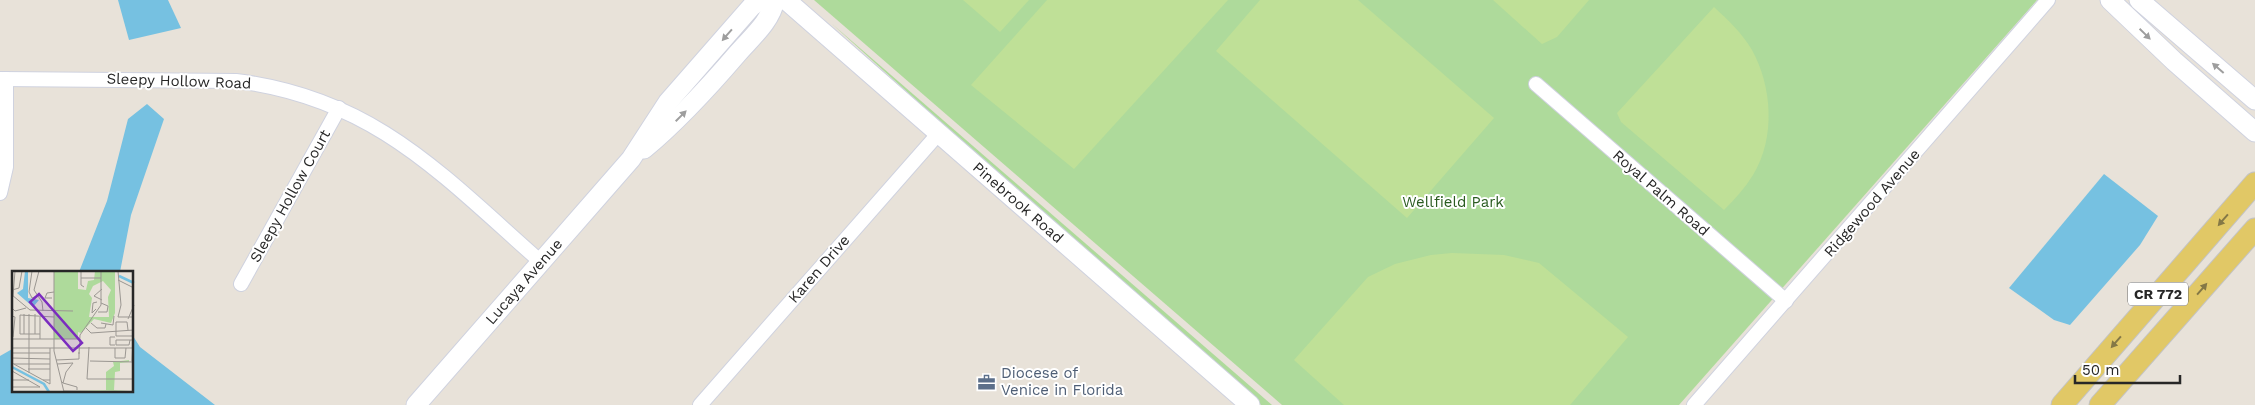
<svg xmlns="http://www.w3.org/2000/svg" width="2255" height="405" font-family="'Work Sans',sans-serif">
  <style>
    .green { fill: #aeda9b }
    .pitch { fill: #bfe097 }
    .water { fill: #76c1e1 }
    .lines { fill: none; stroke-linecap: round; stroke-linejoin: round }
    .street-casing { stroke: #cfd2df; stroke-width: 16 }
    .secondary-casing { stroke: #cfd2df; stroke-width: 21 }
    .primary-casing { stroke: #c3c3c3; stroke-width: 23 }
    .street { stroke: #fff; stroke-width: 14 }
    .secondary { stroke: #fff; stroke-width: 19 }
    .primary { stroke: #e1c866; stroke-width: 21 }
    .oneway { fill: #9e9e9e }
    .oneway2 { fill: #847846 }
    .labels { text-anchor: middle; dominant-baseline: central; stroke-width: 4; stroke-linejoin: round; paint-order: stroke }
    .shield { fill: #fff; stroke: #686868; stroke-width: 1 }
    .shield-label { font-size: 14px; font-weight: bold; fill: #272727 }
    .street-label { font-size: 15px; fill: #272727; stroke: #fff }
    .park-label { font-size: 15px; fill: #2a5b20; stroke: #fff }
    .service-label { font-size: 15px; fill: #4e5e75; stroke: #fff; text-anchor: start }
    .inset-river { fill: none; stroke: #76c1e1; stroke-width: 2.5 }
    .inset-road { fill: none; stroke: #9b9792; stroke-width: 1 }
    .view { fill: #7b2cbf; fill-opacity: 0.15; stroke: #7b2cbf; stroke-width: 2.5 }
    .inset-edge { fill: none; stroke: #272727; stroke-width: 2.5 }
  </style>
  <rect width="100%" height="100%" fill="#e8e2d9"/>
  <g class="green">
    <polygon points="814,0 2037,0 1679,405 1282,405"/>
    <polygon points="831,23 1272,405 1261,405 1013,188"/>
  </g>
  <g class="pitch">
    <polygon points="963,0 1029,0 1000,32"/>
    <polygon points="1047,0 1228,0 1074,169 971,85"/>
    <polygon points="1260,0 1358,0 1494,118 1407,218 1216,51"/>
    <polygon points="1493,0 1589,0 1557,37 1542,44"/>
    <path d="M1714 7C1728 20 1742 33 1752 50 1772 86 1776 138 1753 175 1745 188 1735 199 1724 210L1621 122 1617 113Z"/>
    <polygon points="1452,253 1504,255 1539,263 1628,337 1570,405 1344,405 1294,360 1368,277 1395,264 1431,255"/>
  </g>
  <g class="water">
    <polygon points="118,0 168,0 181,28 129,40"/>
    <polygon points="147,104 164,119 131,215 120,272 79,272 107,201 128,119"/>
    <polygon points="2104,174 2158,216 2140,245 2070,325 2054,320 2009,288"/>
    <polygon points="133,336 140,347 215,405 0,405 0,356 14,348 14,391 132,391"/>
  </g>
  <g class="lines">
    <defs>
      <g id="street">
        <path d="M0 79 236 81C374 98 442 175 541 262"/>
        <polyline points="1536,84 1786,301"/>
        <polyline points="0,193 6,167 6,79"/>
        <polyline points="241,284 339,108"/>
        <polyline points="700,405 939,133"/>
        <polyline points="1694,405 2048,0"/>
      </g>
      <g id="secondary">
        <path id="s1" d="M786 0 1250 405"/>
        <polyline points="2110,0 2174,61 2255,132"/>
        <polyline points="2139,0 2255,100"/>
        <path d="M644 149C679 120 708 88 738 53 752 37 771 21 775 0"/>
        <path id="s2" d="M416 405 631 159 668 102 752 6 761 0"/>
      </g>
      <g id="primary">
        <polyline points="2062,405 2255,183"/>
        <polyline points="2100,405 2255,229"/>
      </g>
    </defs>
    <use href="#street" class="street-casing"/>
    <use href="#secondary" class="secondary-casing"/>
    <use href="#primary" class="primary-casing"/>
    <use href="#street" class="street"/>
    <use href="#secondary" class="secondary"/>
    <use href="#primary" class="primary"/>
  </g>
  <defs><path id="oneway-solid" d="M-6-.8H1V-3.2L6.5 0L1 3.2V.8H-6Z" transform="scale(1.25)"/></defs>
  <g class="oneway">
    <use href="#oneway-solid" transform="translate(2145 34) rotate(44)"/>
    <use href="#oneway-solid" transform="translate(727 35) rotate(131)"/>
    <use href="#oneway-solid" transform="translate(2218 68) rotate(-139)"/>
    <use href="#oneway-solid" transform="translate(681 116) rotate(-45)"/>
  </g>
  <g class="oneway2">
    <use href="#oneway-solid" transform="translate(2223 220) rotate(131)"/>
    <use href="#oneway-solid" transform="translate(2202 289) rotate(-49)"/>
    <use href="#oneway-solid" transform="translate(2116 342) rotate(131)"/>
  </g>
  <defs>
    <symbol id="office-bare" viewBox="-9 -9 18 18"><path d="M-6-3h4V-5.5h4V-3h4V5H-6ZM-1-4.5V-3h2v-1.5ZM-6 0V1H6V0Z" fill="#5c6f8a" stroke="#fff" stroke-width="2.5" paint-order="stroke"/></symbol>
  </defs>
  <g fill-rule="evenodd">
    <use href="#office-bare" x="974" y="370" width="25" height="25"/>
  </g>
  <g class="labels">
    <rect class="shield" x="2128" y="282.5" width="60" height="23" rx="4"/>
    <g class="shield-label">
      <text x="2158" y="294">CR 772</text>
    </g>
    <g class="street-label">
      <text transform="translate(179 81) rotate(2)">Sleepy Hollow Road</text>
      <text transform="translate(1661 193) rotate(41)">Royal Palm Road</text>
      <text transform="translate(290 196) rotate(-61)">Sleepy Hollow Court</text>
      <text stroke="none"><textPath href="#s1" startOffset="308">Pinebrook Road</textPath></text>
      <text transform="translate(1872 203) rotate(-49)">Ridgewood Avenue</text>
      <text transform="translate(819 269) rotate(-49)">Karen Drive</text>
      <text stroke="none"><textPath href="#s2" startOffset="164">Lucaya Avenue</textPath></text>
    </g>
    <g class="park-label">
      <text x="1453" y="202">Wellfield Park</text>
    </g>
    <g class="service-label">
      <text x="1001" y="373">Diocese of<tspan x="1001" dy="17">Venice in Florida</tspan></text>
    </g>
  </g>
  <g transform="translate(12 271)">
    <rect width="121" height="121" fill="#e8e2d9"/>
    <path d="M42 0H66V18L74 19 76 10 82 9 83 0H103V42L99 52 82 48 69 62 66 61V68H42ZM91 10 99 19 96 26 97 46H77L80 27 77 23 81 15ZM117 89V91L108 92V100L103 101 102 119 117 120 59 119H94V101L102 95 101 91Z" fill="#aeda9b" fill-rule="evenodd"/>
    <path d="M13 0H16V27L27 29 21 36 5 22 11 18Z" fill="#76c1e1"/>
    <path class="inset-river" d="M107 5 122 12M0 96 32 113 37 121"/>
    <path class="inset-road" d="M20 0 17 21 20 27 25 25M27 0 22 19 30 31 31 40M42 0V80L52 121M69 0V14L72 16M106 0 109 34 106 46H122M69 7H89M106 9 122 17M0 19 7 17 10 0M0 24 18 39 61 40M1 25 3 0M40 27H33L35 22 42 21M90 29 82 25 90 18M0 37 3 40 14 37M84 38 80 42 81 32 85 31M86 41H95L96 35 89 32M12 43V63M23 43V63M0 45 3 46 1 66M28 46V68M116 48 122 34M79 52 85 57H93L94 53M89 52 101 54 102 45M74 57 79 62 122 59M116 59 115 51H104V65H122M28 63H8V44L42 46M103 66H98V74H103M0 68H67M118 69 117 74H104V69H121M77 76 75 108H122M0 77H122M103 77V87H113L114 77M0 82H38M67 83 68 64 89 34V0M0 87 38 88M44 89 67 88V81M78 90 122 91M120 90 121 69M0 92 31 109H38M2 93H38M45 93 61 92 54 101 51 112 49 110M16 98H38M0 100 28 116M17 102V43M0 109H17M31 109 38 113V77M51 112 65 116V119M0 116H28M52 120 120 121M10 121H33"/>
    <path class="view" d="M27 23 70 72 61 80 18 31Z"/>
    <rect width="121" height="121" class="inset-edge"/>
  </g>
  <path d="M2075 375v8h105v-8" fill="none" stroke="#272727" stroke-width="2.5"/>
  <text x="2082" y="375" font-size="15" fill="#272727" stroke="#ffffff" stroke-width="4" paint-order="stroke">50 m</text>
</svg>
